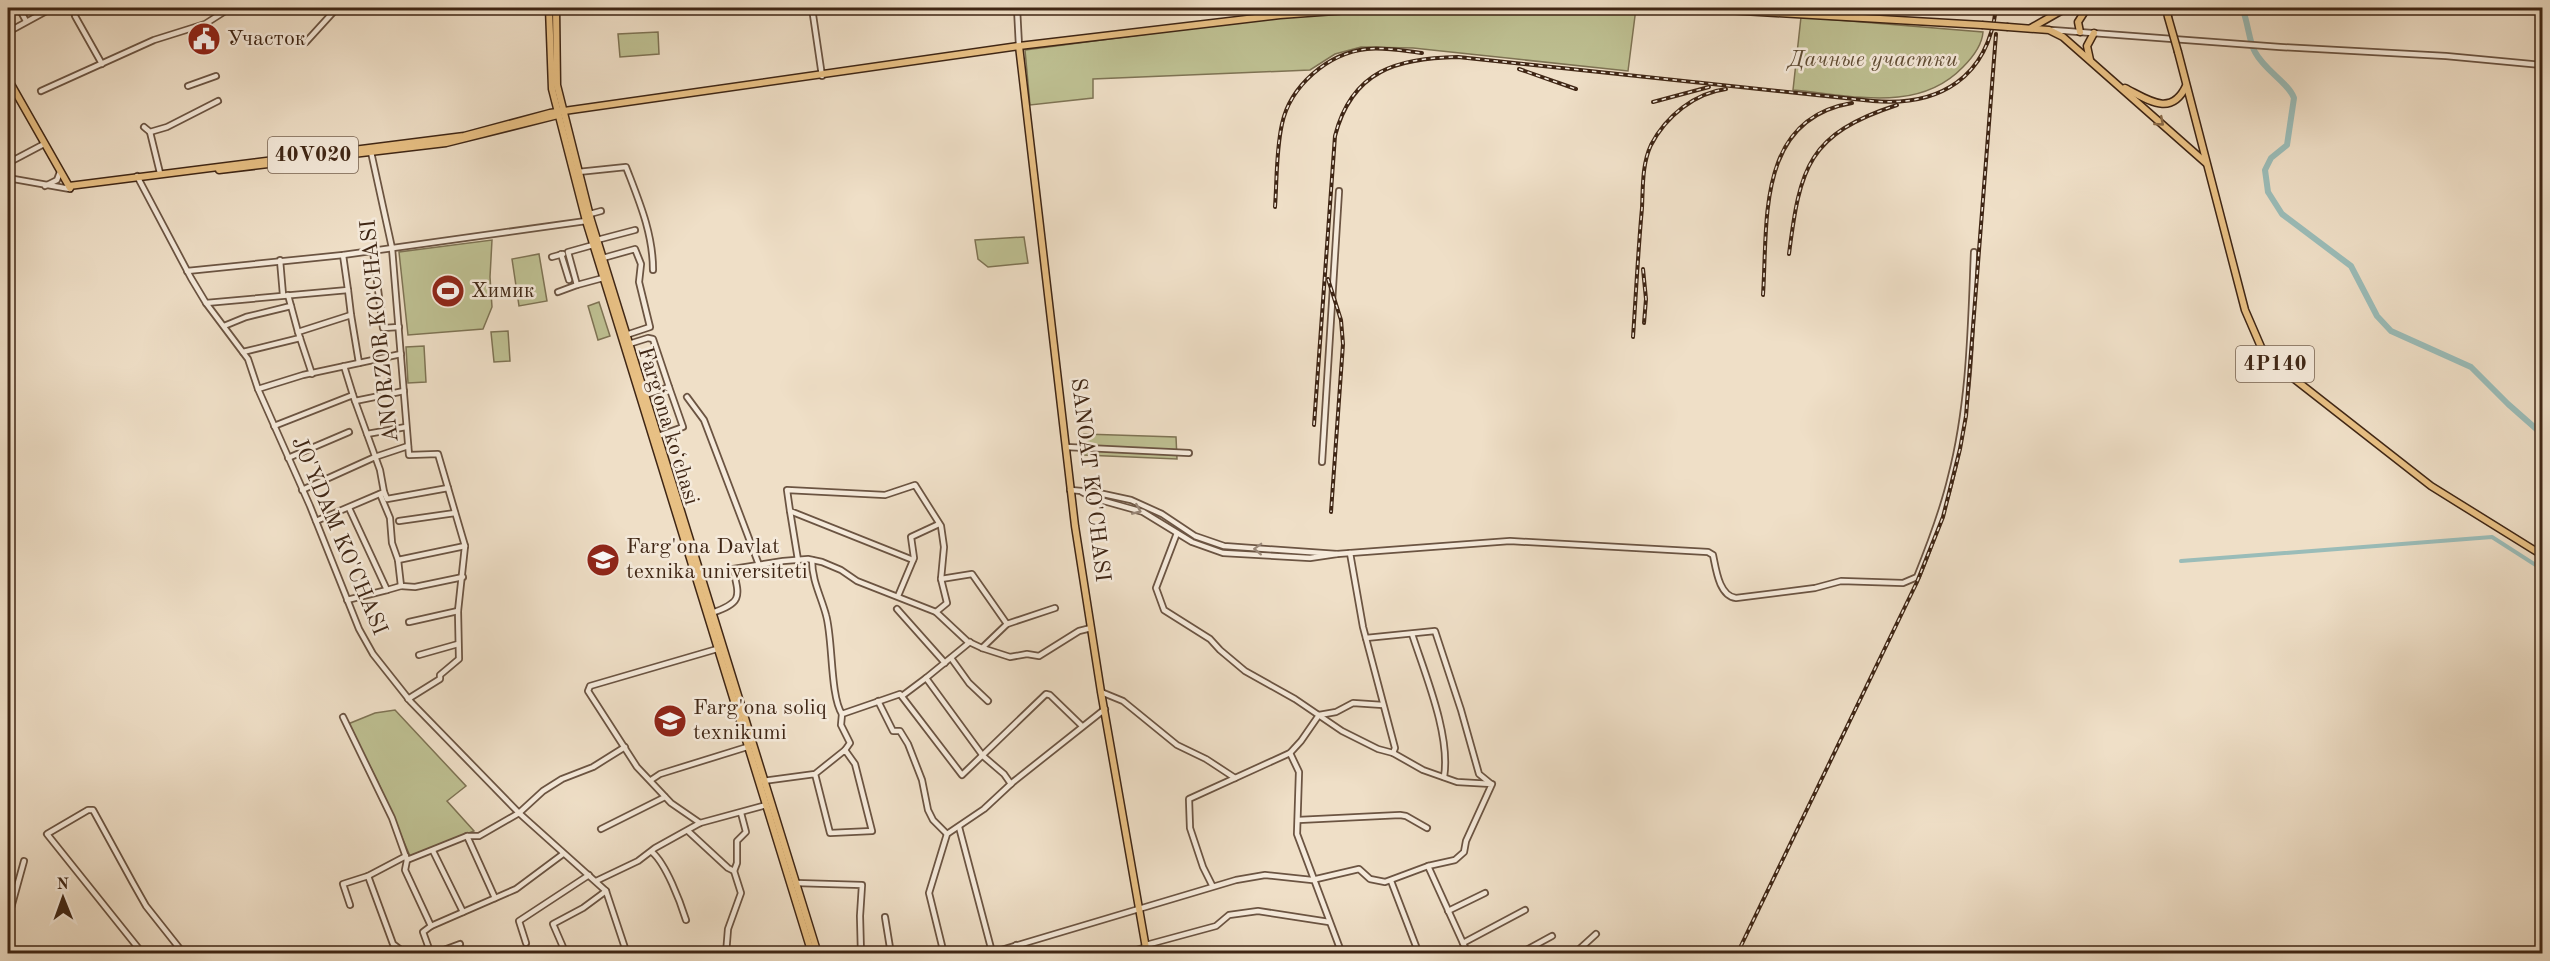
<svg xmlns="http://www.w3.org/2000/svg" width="2550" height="961" font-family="'Old Standard TT',serif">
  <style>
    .green { fill: #bec092; stroke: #7e7354; stroke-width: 1.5 }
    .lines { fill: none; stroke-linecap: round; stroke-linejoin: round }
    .canal { stroke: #9abcb8; stroke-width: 4 }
    .river { stroke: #9abcb8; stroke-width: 6 }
    .minor-casing { stroke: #6b5442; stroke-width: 8 }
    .major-casing { stroke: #3f2615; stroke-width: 9 }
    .minor { stroke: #f5eadb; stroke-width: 4.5 }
    .major { stroke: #e8c084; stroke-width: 6 }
    .rail-casing { stroke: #3f2615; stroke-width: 4 }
    .rail { stroke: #f5eadb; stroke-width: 1.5; stroke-dasharray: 4.5; stroke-linecap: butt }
    .major-bridge-casing { stroke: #3f2615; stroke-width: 9; stroke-linecap: butt }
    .major-bridge { stroke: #e8c084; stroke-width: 6 }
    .oneway { stroke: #8b6b47 }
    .oneway2 { stroke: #9a8878 }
    .labels { text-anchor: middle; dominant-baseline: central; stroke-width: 5; stroke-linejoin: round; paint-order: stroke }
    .shield { fill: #f5eadb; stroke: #766150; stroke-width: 1.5 }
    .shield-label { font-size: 21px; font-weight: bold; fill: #3f2615 }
    .poi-label { font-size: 22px; fill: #3f2615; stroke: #f5eadb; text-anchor: start }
    .park-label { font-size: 22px; font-style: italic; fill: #5f4c34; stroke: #f5eadb }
    .street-label { font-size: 22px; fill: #3f2615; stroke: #f5eadb }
  </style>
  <rect width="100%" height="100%" fill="#efdfc7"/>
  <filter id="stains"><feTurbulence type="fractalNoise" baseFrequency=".00333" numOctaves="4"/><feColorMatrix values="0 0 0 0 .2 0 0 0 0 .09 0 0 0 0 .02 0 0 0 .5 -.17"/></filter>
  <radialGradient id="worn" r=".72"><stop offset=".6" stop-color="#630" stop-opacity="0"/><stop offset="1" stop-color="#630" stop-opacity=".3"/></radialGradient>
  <g class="green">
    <polygon points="1392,8 1636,8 1628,71 1413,48 1361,47 1335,54 1310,70 1093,79 1093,98 1030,105 1025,50 1315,12"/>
    <path d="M1801 17 1983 32C1982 46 1973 57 1963 67 1918 114 1852 95 1793 90Z"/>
    <polygon points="658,32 659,54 620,57 618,34"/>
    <polygon points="1024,237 1028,263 988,267 978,259 975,240"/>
    <polygon points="492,240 490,277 492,307 483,329 408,335 399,252"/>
    <polygon points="539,254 547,301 519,306 512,259"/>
    <polygon points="599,302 610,336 598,340 588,306"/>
    <polygon points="508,331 510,361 494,362 491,332"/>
    <polygon points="424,346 426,382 408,383 406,347"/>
    <polygon points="1084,434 1176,437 1177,459 1084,455"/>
    <polygon points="395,710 466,786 447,801 474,831 410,856 378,782 348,724 375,713"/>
  </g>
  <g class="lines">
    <polyline class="canal" points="2181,561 2492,537 2542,569"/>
    <path class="river" d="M2242 8C2248 21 2249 42 2255 52 2265 71 2289 83 2294 98L2287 145 2271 158 2265 170 2268 192 2282 214 2351 266 2377 316 2391 331 2471 367 2508 404 2542 434"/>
    <defs>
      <g id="minor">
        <polyline points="19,8 26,21"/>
        <polyline points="485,8 487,11 500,11 502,8"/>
        <polyline points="812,8 822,76"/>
        <polyline points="1017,8 1019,46"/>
        <polyline points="8,11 13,8"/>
        <polyline points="75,16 102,64"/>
        <polyline points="2052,30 2280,47 2446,56 2542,65"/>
        <polyline points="8,32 52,8"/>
        <polyline points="306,42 337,8"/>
        <polyline points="188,86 216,76"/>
        <polyline points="41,91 154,40 205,24 230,8"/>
        <polyline points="144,127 150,132 167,127 218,101"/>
        <polyline points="150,132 160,173"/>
        <polyline points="371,152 392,248 409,455 438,454 465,546 458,611 459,659 440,675 440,679 408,699"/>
        <polyline points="8,163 44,144"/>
        <polyline points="8,171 13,179"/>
        <path d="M578 172 626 167C639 201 653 233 653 270"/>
        <polyline points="137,176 191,278 206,303 248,359 258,389 310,506 359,629 373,654 411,702 519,813 606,891 627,954"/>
        <polyline points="8,178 70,189"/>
        <polyline points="45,186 57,180 60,172"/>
        <polyline points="590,214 601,211"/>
        <polyline points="597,240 635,230"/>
        <polyline points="593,245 568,252 577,285 603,278"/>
        <polyline points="373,251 383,328 399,327"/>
        <polyline points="561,254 569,280"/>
        <polyline points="552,257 563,254"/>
        <polyline points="603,258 635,249 641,264 639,282 650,327 626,335"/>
        <polyline points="280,260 283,295"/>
        <polyline points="187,271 343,255 586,221"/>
        <polyline points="348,290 351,315"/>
        <polyline points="558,292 577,285"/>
        <polyline points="206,303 348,290 343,255"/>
        <polyline points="291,306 298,332"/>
        <polyline points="224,326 246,317 291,306 288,295"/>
        <polyline points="300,338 312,374"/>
        <polyline points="629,344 648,338 653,339 669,387"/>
        <polyline points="243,352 300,338 298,332 351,315 359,363 401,354"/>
        <polyline points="344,366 353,395"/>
        <polyline points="258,389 303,375 359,363"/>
        <polyline points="645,395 669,387 683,427 658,436"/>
        <polyline points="687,397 704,420 759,565"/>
        <polyline points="355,401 367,434 406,427"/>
        <polyline points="274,426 353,395 355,401 404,391"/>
        <polyline points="1066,447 1189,453"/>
        <polyline points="288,458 349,432"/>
        <polyline points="1322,462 1339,191"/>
        <polyline points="302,490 375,457 408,446"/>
        <polyline points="1070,490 1094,492 1131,500 1162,514 1195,536 1224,546 1337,554"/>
        <polyline points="384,492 387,499 448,488"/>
        <path d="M1082 492 1093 498 1143 512 1192 542 1223 553 1310 558 1337 554 1510 541 1708 552 1713 555C1716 569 1719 596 1736 598L1815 588 1841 581 1903 583 1917 577C1930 545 1943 511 1951 477 1970 404 1971 327 1974 252"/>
        <polyline points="380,494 390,518 392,543 398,560 465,546"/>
        <polyline points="349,508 387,590 401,586"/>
        <polyline points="790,511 798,560"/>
        <polyline points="316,521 384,492 380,470 367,434"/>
        <polyline points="399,521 455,513"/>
        <polyline points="1350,553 1363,627 1395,748 1393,753"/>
        <polyline points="398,560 401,586 415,587 463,577"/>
        <path d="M812 560C812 581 821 596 826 615 833 639 830 696 842 714"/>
        <polyline points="913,560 790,511 787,490 885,495 915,485 941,526 944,547 941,579 947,603 936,612 967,641 982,648 1010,657 1027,654 1039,656 1079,631 1091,628"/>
        <polyline points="941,579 972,574 1007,624"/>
        <polyline points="898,596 914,558 911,537 939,524"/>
        <polyline points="347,600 387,590"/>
        <polyline points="897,609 945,663"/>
        <path d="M712 613C742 602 740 598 733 569L783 561 808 559 822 562 841 570 857 581 936 612"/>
        <polyline points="409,622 458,611"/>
        <path d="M1412 634C1425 674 1451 736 1444 777"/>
        <polyline points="1366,638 1435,631 1461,710 1479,774 1490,783"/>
        <polyline points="982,648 1007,624 1055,608"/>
        <polyline points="419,655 458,644"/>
        <polyline points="951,658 969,683 988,701"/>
        <polyline points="926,678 970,642"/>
        <polyline points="1101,692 1123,701 1177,745 1206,759 1235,778"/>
        <polyline points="902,696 926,678 983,756 1004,774 1011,784"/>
        <polyline points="878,701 893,731 900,731 908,744 922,780 928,810 933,820 947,834"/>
        <polyline points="1319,715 1336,712 1353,703 1383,705"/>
        <polyline points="343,717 392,818 407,860 467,836 479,836 519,813 543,791 562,779 593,767 625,747"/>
        <polyline points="845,750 850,743 841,725 842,714 900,694 962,775 1046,694 1050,695 1082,726"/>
        <polyline points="1290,753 1299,772 1297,834 1342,954"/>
        <polyline points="651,780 660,774 747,747"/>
        <polyline points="763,781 815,774 845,750 855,764 872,831 830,833 815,774"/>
        <polyline points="1298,820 1400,815 1406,816 1427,828"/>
        <polyline points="700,823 671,803 637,767 588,691 590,686 717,649"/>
        <polyline points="959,827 992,952"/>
        <polyline points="601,829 665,797"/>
        <polyline points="688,831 728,868 734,871 741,893 728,929 726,954"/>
        <polyline points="467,836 495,898"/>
        <polyline points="433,851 463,912"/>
        <path d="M652 852C666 864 680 901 686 920"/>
        <polyline points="407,860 405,870 431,926 423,932 431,954"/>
        <polyline points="1428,866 1468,954"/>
        <polyline points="734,871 737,863 737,841 746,832 741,813"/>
        <polyline points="368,876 393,944 406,954"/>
        <polyline points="596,881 638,861 655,848 700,823 766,805"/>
        <polyline points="1391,881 1419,954"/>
        <polyline points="796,883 862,885 860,916 861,954"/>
        <polyline points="1212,885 1203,867 1190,828 1189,799 1290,753 1301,741 1319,715"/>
        <polyline points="350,905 343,884 368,876 406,856"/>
        <polyline points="1448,911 1485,893"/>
        <polyline points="885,917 891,954"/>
        <polyline points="8,919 24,861"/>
        <polyline points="431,926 516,889 563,854"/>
        <polyline points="526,943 519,921 589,875"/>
        <polyline points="1463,943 1525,910"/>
        <polyline points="1016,945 1021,954"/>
        <polyline points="1146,945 1216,926 1229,915 1258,911 1329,922"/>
        <polyline points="143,954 47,834 88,810 93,810 133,883 146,906 184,954"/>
        <polyline points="433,954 460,944"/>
        <polyline points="566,954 553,924 583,908 606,891"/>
        <polyline points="944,954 929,893 947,834 984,809 1013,782 1105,709"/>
        <polyline points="988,954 1236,880 1265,875 1312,880 1359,869 1370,879 1385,882 1428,866 1455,860 1464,852 1466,841 1492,784 1457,782 1423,770 1393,753 1378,749 1342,731 1295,699 1245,671 1220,650 1210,639 1164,610 1156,588 1177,533"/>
        <polyline points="1124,954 1146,947"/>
        <polyline points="1519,954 1552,936"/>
        <polyline points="1574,954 1596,934"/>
      </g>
      <g id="major">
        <polyline points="549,8 552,89 586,221 812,954"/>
        <polyline points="556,8 557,85 591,220 818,954"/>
        <polyline points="1692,8 1982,25"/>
        <polyline points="2166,8 2168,17"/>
        <polyline points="2008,27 2049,30 2063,37 2206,163"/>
        <polyline points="2031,28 2066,8"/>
        <polyline points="2080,32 2078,22 2087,8"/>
        <polyline points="1019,46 1075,526 1101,692 1147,954"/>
        <polyline points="2178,52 2245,310 2261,347 2270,360 2431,486 2542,555"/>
        <polyline points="2090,60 2087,46 2094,33"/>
        <polyline points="8,79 70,188"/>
        <path d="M2125 88C2147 99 2171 118 2186 86"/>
        <polyline points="219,170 446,143 558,115"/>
        <polyline points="69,186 464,136 550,113 1019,46 1280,15 1376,8"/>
      </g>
    </defs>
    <use href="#minor" class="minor-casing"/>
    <use href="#major" class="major-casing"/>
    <use href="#minor" class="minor"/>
    <use href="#major" class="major"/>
    <defs>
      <g id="rail">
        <polyline points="1519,69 1576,89"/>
        <polyline points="1653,102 1709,87"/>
        <path d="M1275 207C1277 180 1276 151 1282 124 1290 86 1328 53 1367 49 1385 47 1404 51 1422 53"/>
        <path d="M1789 254C1800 167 1808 134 1897 105"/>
        <polyline points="1643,269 1646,299 1644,323"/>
        <polyline points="1328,279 1341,320 1343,344 1331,512"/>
        <path d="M1763 295C1768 221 1756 119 1852 103"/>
        <path d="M1633 337C1636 294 1638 251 1642 208 1643 187 1642 164 1651 145 1666 116 1695 93 1726 89"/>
        <path d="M1314 425 1335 136C1352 70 1398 58 1458 57L1873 101C1940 107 1988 77 1996 8"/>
        <polyline points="1737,954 1917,582 1943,517 1960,449 1966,416 1996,34"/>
      </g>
    </defs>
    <use href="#rail" class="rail-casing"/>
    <use href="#rail" class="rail"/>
    <defs>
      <g id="major-bridge">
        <polyline points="2168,17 2178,52"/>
        <polyline points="1982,25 2008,27"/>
      </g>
    </defs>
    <use href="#major-bridge" class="major-bridge-casing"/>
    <use href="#major-bridge" class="major-bridge"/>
  </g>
  <defs><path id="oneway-chevron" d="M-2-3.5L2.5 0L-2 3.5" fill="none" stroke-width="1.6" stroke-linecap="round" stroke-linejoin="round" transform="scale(1.5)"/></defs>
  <use class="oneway" href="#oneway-chevron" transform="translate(2160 122) rotate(41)"/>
  <g class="oneway2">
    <use href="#oneway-chevron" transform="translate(1137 510) rotate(23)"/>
    <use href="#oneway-chevron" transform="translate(1258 549) rotate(-178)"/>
  </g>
  <defs>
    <symbol id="civic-disc" viewBox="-11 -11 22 22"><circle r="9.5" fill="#8f2418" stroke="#f5eadb"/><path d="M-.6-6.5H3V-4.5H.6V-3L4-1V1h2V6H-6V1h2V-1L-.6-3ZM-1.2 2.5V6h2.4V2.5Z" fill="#fff"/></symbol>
    <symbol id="stadium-disc" viewBox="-11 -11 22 22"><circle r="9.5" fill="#8f2418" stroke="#f5eadb"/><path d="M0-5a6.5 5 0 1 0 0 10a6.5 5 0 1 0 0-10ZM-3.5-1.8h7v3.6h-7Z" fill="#fff"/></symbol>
    <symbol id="university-disc" viewBox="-11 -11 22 22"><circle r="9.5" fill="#8f2418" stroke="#f5eadb"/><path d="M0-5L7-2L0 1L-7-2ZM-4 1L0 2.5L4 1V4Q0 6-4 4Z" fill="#fff"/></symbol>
  </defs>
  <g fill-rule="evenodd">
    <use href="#civic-disc" x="185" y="20" width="38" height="38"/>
    <use href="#stadium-disc" x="429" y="272" width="38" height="38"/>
    <use href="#university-disc" x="584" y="541" width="38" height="38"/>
    <use href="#university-disc" x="651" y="702" width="38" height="38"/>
  </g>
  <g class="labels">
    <g class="shield">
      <rect x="268" y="137" width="90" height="36" rx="4.5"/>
      <rect x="2236" y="346" width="78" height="36" rx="4.5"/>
    </g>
    <g class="shield-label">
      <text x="313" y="155">40V020</text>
      <text x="2275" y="364">4P140</text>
    </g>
    <g class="poi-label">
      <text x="227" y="39">Участок</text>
      <text x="471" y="291">Химик</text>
      <text x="626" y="547">Farg'ona Davlat<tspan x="626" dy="25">texnika universiteti</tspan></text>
      <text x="693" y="708">Farg'ona soliq<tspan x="693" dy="25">texnikumi</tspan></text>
    </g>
    <g class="park-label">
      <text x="1873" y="60">Дачные участки</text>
    </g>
    <g class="street-label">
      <text transform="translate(380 331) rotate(-96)">ANORZOR KO'CHASI</text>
      <text transform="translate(668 426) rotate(73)">Fargʻona koʻchasi</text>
      <text transform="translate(1090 480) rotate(83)">SANOAT KO'CHASI</text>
      <text transform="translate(339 536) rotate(67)">JO'YDAM KO'CHASI</text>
    </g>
  </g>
  <rect width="2550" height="961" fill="none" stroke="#efdfc7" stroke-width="30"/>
  <rect x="9" y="9" width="2532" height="943" fill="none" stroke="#3f2615" stroke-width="3"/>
  <rect x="15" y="15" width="2520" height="931" fill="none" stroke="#3f2615" stroke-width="1.5"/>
  <g transform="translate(63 898) rotate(359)" stroke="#f5eadb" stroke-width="4.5" paint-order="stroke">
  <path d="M0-4.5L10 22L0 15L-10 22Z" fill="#3f2615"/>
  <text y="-9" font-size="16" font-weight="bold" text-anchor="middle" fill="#3f2615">N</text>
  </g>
  <rect width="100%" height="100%" filter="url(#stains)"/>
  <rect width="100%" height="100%" fill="url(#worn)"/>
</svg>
